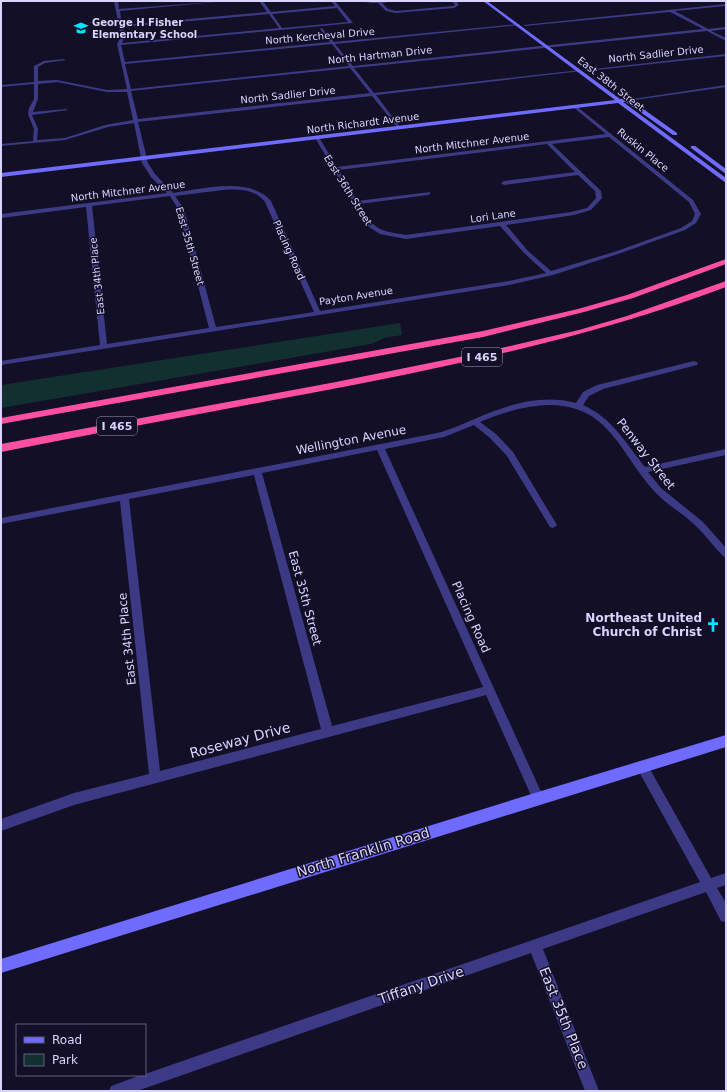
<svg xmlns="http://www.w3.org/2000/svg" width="727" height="1092" font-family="'DejaVu Sans',sans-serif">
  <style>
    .green { fill: #12302f }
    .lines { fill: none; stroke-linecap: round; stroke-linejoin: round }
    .street { fill: #3d3a85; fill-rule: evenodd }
    .secondary { fill: #6f6bff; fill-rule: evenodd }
    .highway { fill: #ff4fa3; fill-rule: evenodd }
    .labels { text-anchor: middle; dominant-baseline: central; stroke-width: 3; stroke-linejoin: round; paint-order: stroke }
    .far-poi-label { font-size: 10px; font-weight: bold; fill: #d9d4ff; stroke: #130f26; text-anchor: start }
    .far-street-label { font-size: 10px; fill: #d9d4ff; stroke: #130f26 }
    .shield { fill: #130f26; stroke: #9e99be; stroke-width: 1 }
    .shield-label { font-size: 11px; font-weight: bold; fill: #d9d4ff }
    .street-label { font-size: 12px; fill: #d9d4ff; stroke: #130f26 }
    .poi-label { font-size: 12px; font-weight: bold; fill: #d9d4ff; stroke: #130f26; text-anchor: end }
    .near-street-label { font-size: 14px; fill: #d9d4ff; stroke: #130f26 }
  </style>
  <rect width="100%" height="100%" fill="#130f26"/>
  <polygon class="green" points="400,323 402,335 384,338 371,344 1,408 1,385"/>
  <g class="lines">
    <g class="street">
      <path d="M114 1H118L119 9 226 1 120 11 122 25 267 12 259 1H263L271 12 335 6 331 1H335L353 23 121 45 125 62 330 42 320 29 322 28 334 42 518 24 520 25 335 44 353 66 703 29 670 12 525 26 523 25 726 4V6L675 11 708 29 726 27V29L711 31 726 38V41L707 31 354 68 374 93 580 70 582 71 376 95 400 127 398 128 372 96 138 122 148 163 155 174 173 193C201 189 250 176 271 201L320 311 509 281 546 273 524 253 500 226 406 239 380 234 366 225 314 136H318L337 167 606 134 573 107 575 105 693 200 701 214 696 223 685 230 621 253 553 275 509 285 1 365V361L100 345 86 207 1 218V214L167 193 151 177 142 163 134 123 108 127 65 140 1 146V144L33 141 34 129 28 114 29 108 34 99V84L1 87V85L34 82V66L44 61 64 59 66 60 45 63 38 67V81L57 80 107 90 127 89 117 44 121 37ZM337 8 348 22 282 28 272 14ZM269 14 279 28 122 43 125 37 123 27ZM332 44 349 66 131 89 125 64ZM350 68 370 93 138 119 131 91ZM57 82 107 92H127L133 120 105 125 65 138 37 140 38 129 32 115 68 110 66 109 33 112 38 99V84ZM609 137 689 202 695 214 692 221 681 228 617 251 551 271 528 251 506 225 574 215 591 210 602 198 601 191 552 144ZM547 144 575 172 504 181 501 183 504 185 578 175 595 191 596 198 587 208 571 212 406 235C376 230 375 230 359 204L428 195 430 194V192L357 201 339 170ZM223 190C238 189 255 189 265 202L314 312 216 327 184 209 175 196ZM170 196 178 209 209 328 107 344 92 206Z"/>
      <polygon points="379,1 396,1 382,3 388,9 396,11 453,6 455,5 452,1 456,1 459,5 454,8 396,13 386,11 378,3 365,3"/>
      <polygon points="726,54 726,56 587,71 585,70"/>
      <polygon points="726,85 726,87 628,101 626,100"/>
      <path d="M694 361 698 363 697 365 603 389 589 396 583 405C611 417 626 443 645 467L726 449V455L648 472 661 488 703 522 726 548V558L723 556C714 547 706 536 697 527 684 514 667 505 655 492 636 472 624 446 605 427 571 392 520 405 480 422L496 434 513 452 557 525 553 528 550 527 507 456 490 438 474 425 444 437 385 449 542 794 544 798 542 802 538 804 534 802 486 695 74 805 1 831V819L74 793 149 774 120 501 1 524V518L437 433C451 430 464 423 477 418 508 404 543 394 576 403L583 392 597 385ZM377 450 483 687 332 726 262 473ZM254 475 321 729 160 771 129 499Z"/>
      <polygon points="642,761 646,762 711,878 726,873 726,885 717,888 726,903 726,922 721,921 706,892 543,949 599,1091 585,1091 531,953 137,1091 109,1091 111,1086 141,1075 145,1075 145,1074 700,882 638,770 636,766 638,762"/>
    </g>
    <g class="secondary">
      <polygon points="483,1 487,1 620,99 623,99 621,96 625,96 677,133 677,135 673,135 626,102 623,102 726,178 726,183 618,103 1,177 1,173 615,100"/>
      <polygon points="691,146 695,146 726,169 726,174 691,148"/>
      <polygon points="726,735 726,747 1,973 1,959 538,792"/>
    </g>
    <g class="highway">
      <polygon points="726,259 726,264 633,298 584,312 483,337 1,424 1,418 483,331 578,309 627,295"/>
      <path d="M726 281V287C590 338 448 367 306 394 204 413 103 432 1 452V444L336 382 484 352 579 330 627 316Z"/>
    </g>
  </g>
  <defs>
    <symbol id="school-bare" viewBox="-9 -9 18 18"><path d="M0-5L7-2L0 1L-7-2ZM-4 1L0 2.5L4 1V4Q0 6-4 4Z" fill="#00e5ff" stroke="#130f26" stroke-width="2.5" paint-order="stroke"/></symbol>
    <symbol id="church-bare" viewBox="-9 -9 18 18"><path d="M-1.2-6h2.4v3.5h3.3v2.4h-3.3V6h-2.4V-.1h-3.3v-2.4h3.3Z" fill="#00e5ff" stroke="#130f26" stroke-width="2.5" paint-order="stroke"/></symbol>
  </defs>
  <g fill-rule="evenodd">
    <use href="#school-bare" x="71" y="18" width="20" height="20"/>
    <use href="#church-bare" x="703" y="615" width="20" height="20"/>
  </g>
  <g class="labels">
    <g class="far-poi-label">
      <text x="92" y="22">George H Fisher<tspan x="92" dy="12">Elementary School</tspan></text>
    </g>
    <g class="far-street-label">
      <text transform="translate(320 36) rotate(-5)">North Kercheval Drive</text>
      <text transform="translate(656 54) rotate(-6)">North Sadlier Drive</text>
      <text transform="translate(380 55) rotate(-6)">North Hartman Drive</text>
      <text transform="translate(611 84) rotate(38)">East 38th Street</text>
      <text transform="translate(288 95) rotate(-6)">North Sadlier Drive</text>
      <text transform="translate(363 123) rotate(-7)">North Richardt Avenue</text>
      <text transform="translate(472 143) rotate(-7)">North Mitchner Avenue</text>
      <text transform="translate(643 150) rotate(39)">Ruskin Place</text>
      <text transform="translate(348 190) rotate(58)">East 36th Street</text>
      <text transform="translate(128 191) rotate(-7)">North Mitchner Avenue</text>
      <text transform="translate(493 216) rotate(-8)">Lori Lane</text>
      <text transform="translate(190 246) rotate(74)">East 35th Street</text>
      <text transform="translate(289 250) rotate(66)">Placing Road</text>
      <text transform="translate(97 276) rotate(-96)">East 34th Place</text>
      <text transform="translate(356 296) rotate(-9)">Payton Avenue</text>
    </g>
    <g class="shield">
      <rect x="462" y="348" width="40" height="18" rx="3"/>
      <rect x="97" y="417" width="40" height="18" rx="3"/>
    </g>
    <g class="shield-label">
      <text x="482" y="357">I 465</text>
      <text x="117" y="426">I 465</text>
    </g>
    <g class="street-label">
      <text transform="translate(351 440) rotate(-11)">Wellington Avenue</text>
      <text transform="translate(646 454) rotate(52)">Penway Street</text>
      <text transform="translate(305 598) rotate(75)">East 35th Street</text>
      <text transform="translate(471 617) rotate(66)">Placing Road</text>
      <text transform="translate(127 639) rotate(-96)">East 34th Place</text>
    </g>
    <g class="poi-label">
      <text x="702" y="618">Northeast United<tspan x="702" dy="14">Church of Christ</tspan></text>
    </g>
    <g class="near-street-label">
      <text transform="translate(240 740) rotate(-15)">Roseway Drive</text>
      <text transform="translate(363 852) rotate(-17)">North Franklin Road</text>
      <text transform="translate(421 985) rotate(-19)">Tiffany Drive</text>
      <text transform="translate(564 1018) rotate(68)">East 35th Place</text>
    </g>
  </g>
  <rect width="727" height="1092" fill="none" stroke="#d9d4ff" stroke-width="4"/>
  <rect x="16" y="1024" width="130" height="52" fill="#130f26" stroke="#625e7d"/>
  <rect x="24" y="1037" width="20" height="6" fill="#6f6bff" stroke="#625e7d"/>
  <text x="52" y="1044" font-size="12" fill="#d9d4ff">Road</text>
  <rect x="24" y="1054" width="20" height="12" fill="#12302f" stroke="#625e7d"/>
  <text x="52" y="1064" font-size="12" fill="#d9d4ff">Park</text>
</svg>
